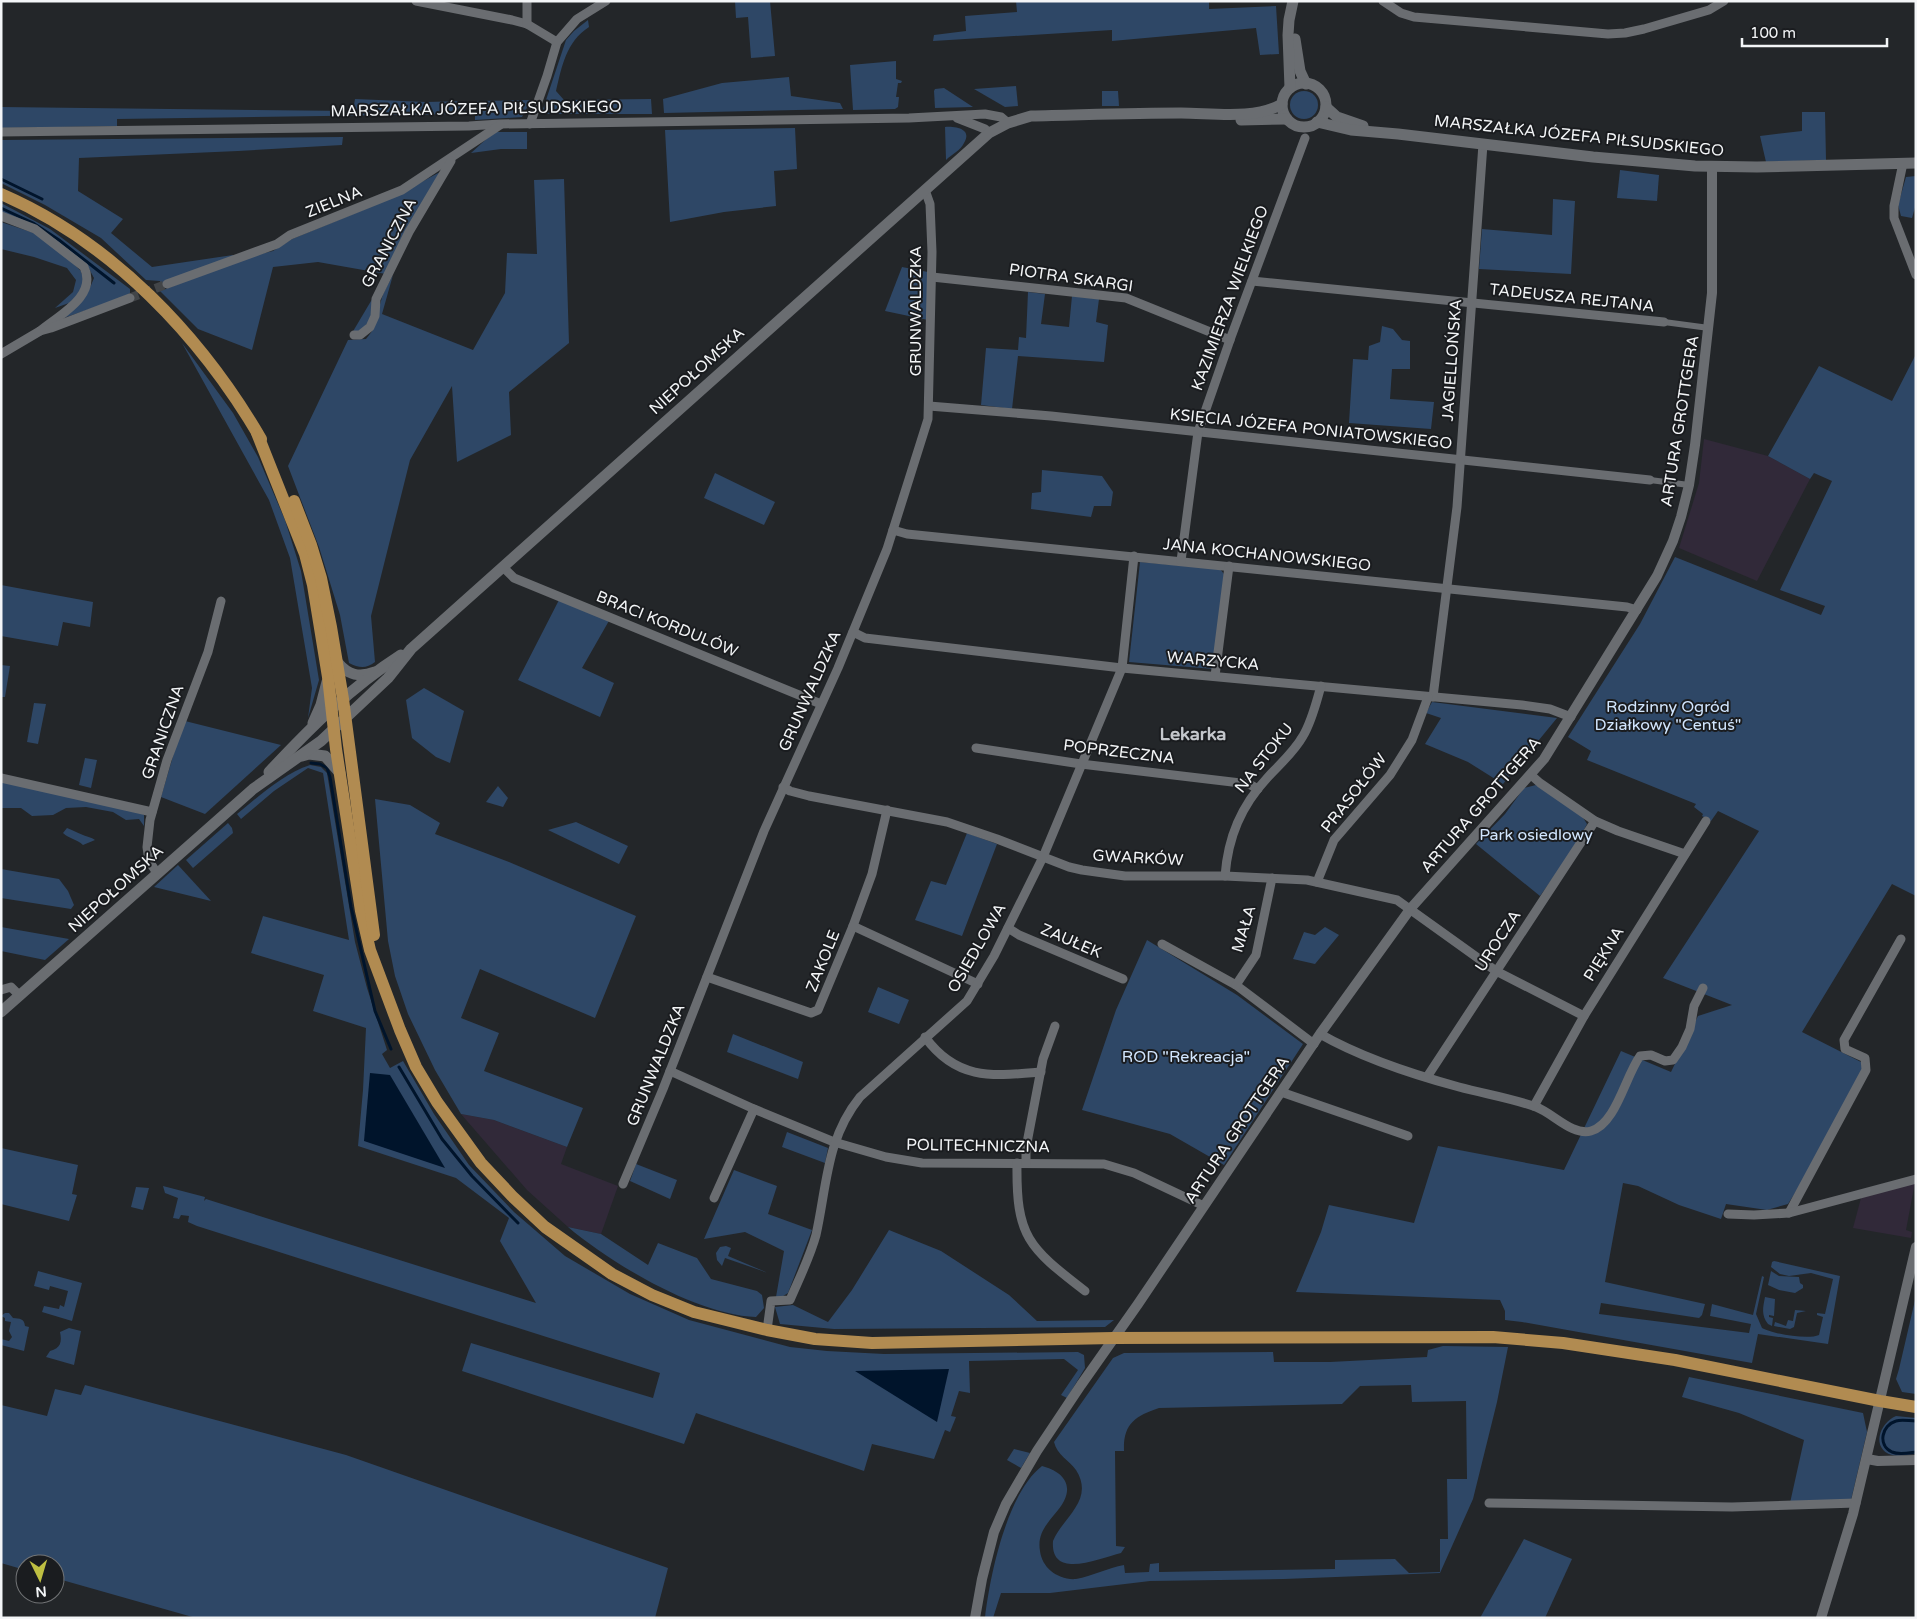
<svg xmlns="http://www.w3.org/2000/svg" width="1917" height="1619" font-family="'Varela Round',sans-serif">
  <style>
    .industrial { fill: #312939 }
    .green { fill: #2e4766 }
    .water { fill: #00142b }
    .lines { fill: none; stroke-linecap: round; stroke-linejoin: round }
    .stream { stroke: #00142b; stroke-width: 3 }
    .minor-tunnel { stroke: #424548; stroke-width: 9; stroke-dasharray: 9 4.5; stroke-linecap: butt }
    .pedestrian { stroke: #6a6d71; stroke-width: 6 }
    .minor { stroke: #6a6d71; stroke-width: 9 }
    .tertiary { stroke: #6a6d71; stroke-width: 10 }
    .secondary { stroke: #6a6d71; stroke-width: 11 }
    .primary { stroke: #b18b51; stroke-width: 12 }
    .labels { text-anchor: middle; dominant-baseline: central; stroke-width: 4; stroke-linejoin: round; paint-order: stroke }
    .street-label { font-size: 16px; fill: #f3f5f7; stroke: #1a1c1f }
    .park-label { font-size: 16px; fill: #d2e6fe; stroke: #1a1c1f }
    .neighbourhood-label { font-size: 18px; font-weight: bold; fill: #c4c7cc; stroke: #1a1c1f }
  </style>
  <rect width="100%" height="100%" fill="#232629"/>
  <g class="industrial">
    <polygon points="1704,439 1768,456 1810,479 1757,581 1679,548 1699,483"/>
    <polygon points="461,1114 494,1120 567,1147 561,1164 618,1186 601,1234 568,1227 527,1190"/>
    <polygon points="1915,1182 1906,1230 1912,1232 1911,1238 1853,1228 1861,1198"/>
  </g>
  <g class="green">
    <polygon points="735,1 770,1 775,56 751,58 748,17 736,18"/>
    <polygon points="1016,1 1209,1 1209,9 1276,6 1279,54 1260,55 1256,28 1112,41 1112,30 933,41 934,35 966,31 965,16 1017,12"/>
    <path d="M588 20 589 27C566 42 562 66 556 91L564 100 651 99 652 114H544L543 109 566 40 574 31Z"/>
    <polygon points="896,61 896,79 902,81 901,83 898,83 896,97 899,97 898,107 895,109 853,110 850,65"/>
    <polygon points="789,77 791,96 840,103 843,109 664,113 663,99 722,83"/>
    <polygon points="1016,86 1018,106 1005,107 974,89"/>
    <polygon points="944,88 973,107 935,108 934,91 935,89"/>
    <polygon points="1102,91 1118,91 1119,106 1102,106"/>
    <circle cx="1304" cy="105" r="14"/>
    <polygon points="355,99 426,102 465,101 465,114 117,119 117,126 1,128 1,107 353,111"/>
    <polygon points="531,100 522,117 475,120 475,101"/>
    <polygon points="1802,112 1825,112 1826,160 1766,162 1760,136 1802,131"/>
    <path d="M945 127C955 126 973 129 964 143 961 150 951 155 946 160Z"/>
    <polygon points="795,128 797,169 774,171 776,206 724,212 670,222 665,130"/>
    <polygon points="494,132 527,132 527,149 501,149 471,153"/>
    <polygon points="343,137 342,145 238,151 79,158 78,191 123,219 111,233 152,267 233,255 234,257 161,285 160,281 146,280 101,238 45,205 1,183 1,140"/>
    <polygon points="1620,170 1659,175 1657,201 1617,198"/>
    <polygon points="440,172 386,274 318,262 273,267 252,350 198,329 160,291 252,256 273,251 292,239 392,198"/>
    <polygon points="1916,176 1916,204 1912,218 1901,216 1898,205 1906,177"/>
    <path d="M564 179 569 343 509 392 511 435 457 462 452 386 410 460 371 616 375 662C366 669 359 668 349 663L340 615 319 547 288 466 348 340 366 339C379 324 376 318 381 301 383 292 389 283 393 275L382 314 473 350 505 293 507 253 537 254 534 180Z"/>
    <polygon points="1553,199 1575,201 1571,274 1479,269 1482,229 1552,235"/>
    <path d="M1 203 50 229 130 289V295L58 320C74 308 87 298 94 278L87 265 1 213Z"/>
    <polygon points="1,222 37,234 59,250 81,271 84,281 80,293 69,303 55,308 73,292 76,280 67,268 34,257 1,249"/>
    <polygon points="902,267 928,272 928,320 885,311"/>
    <polygon points="1028,292 1045,294 1041,324 1069,327 1072,296 1099,299 1096,322 1108,325 1104,362 1018,356 1012,409 981,405 986,348 1018,350 1019,337 1026,338"/>
    <polygon points="374,296 371,319 359,333 352,333"/>
    <polygon points="1382,326 1393,329 1402,340 1410,341 1410,369 1392,369 1390,399 1434,402 1431,429 1349,423 1353,359 1368,360 1369,346 1380,342"/>
    <polygon points="182,343 233,413 258,457 285,520 301,571 319,680 308,718 312,688 290,558 269,500"/>
    <path d="M1916 354V896L1892 884 1802 1032 1861 1062 1863 1072 1810 1169 1788 1204 1767 1210 1726 1204 1721 1219 1679 1205 1638 1186 1623 1183 1605 1282 1705 1304 1702 1315 1699 1318 1601 1303 1599 1314 1749 1333 1751 1324 1710 1316 1712 1304 1753 1315 1762 1276 1764 1277 1756 1314 1762 1328C1773 1334 1808 1340 1819 1335L1823 1317 1817 1315V1313L1825 1314 1833 1279 1811 1273 1789 1276 1780 1274 1771 1267 1772 1262 1774 1261 1840 1276 1828 1344 1758 1334 1752 1363 1522 1322 1505 1320V1311L1500 1300 1296 1292 1321 1232 1329 1205 1414 1223 1438 1146 1564 1170 1621 1051 1671 1072 1698 1016 1732 1005 1663 978 1759 831 1718 811 1711 821 1702 816 1703 814 1694 807 1696 804 1587 760 1591 751 1568 737 1640 624 1675 557 1821 615 1825 606 1780 590 1832 481 1814 473 1810 479 1768 456 1819 366 1892 401Z"/>
    <polygon points="1042,470 1102,476 1113,492 1111,506 1094,506 1091,517 1031,509 1032,493 1041,492"/>
    <polygon points="715,473 775,502 764,525 704,498"/>
    <polygon points="1140,562 1220,569 1224,574 1213,669 1129,662"/>
    <polygon points="1,585 93,602 90,627 63,622 58,646 1,636"/>
    <polygon points="560,598 610,619 582,668 614,683 600,717 518,680"/>
    <polygon points="1,665 10,666 5,697 1,697"/>
    <polygon points="424,688 464,711 450,763 436,757 412,738 406,700"/>
    <polygon points="1432,702 1557,718 1503,784 1468,762 1425,744 1441,718 1426,713"/>
    <polygon points="34,703 46,704 38,744 27,742"/>
    <polygon points="185,721 281,745 205,814 161,797 176,746"/>
    <polygon points="85,758 97,760 91,788 79,785"/>
    <path d="M310 765 321 767 327 773 355 942 367 988 387 1050 382 1054 390 1068 403 1061 434 1114 469 1165 514 1212 565 1256 630 1294 689 1320 790 1347 827 1351 884 1354 1078 1352 1084 1355 1085 1368 1067 1398 1061 1395 1078 1370 1064 1359 969 1361 970 1393 959 1391 951 1416 956 1417 950 1432 945 1430 934 1459 872 1444 864 1471 696 1413 684 1444 462 1371 471 1343 653 1398 660 1373 197 1226 188 1222 189 1216 181 1215 179 1219 173 1218 178 1198 165 1193 163 1186 205 1197 204 1201 206 1199 536 1303 500 1241 509 1218 456 1178 358 1146 363 1090 366 1028 313 1011 324 975 251 953 263 916 349 940 323 773 308 768 274 791 241 819 237 814C259 796 283 774 310 765Z"/>
    <polygon points="1,782 138,811 144,815 144,826 139,819 126,820 113,812 86,807 66,808 53,815 32,816 21,808 1,808"/>
    <polygon points="1536,785 1582,816 1587,824 1575,847 1540,896 1476,844 1505,814 1524,788"/>
    <polygon points="498,786 508,798 503,807 486,802"/>
    <polygon points="375,799 410,805 440,823 435,834 509,862 636,916 595,1018 480,969 461,1018 499,1033 484,1071 583,1108 567,1147 494,1120 461,1114 435,1070 408,1014 395,976 388,941"/>
    <polygon points="576,822 628,846 619,864 548,830"/>
    <polygon points="228,823 232,828 233,833 193,868 186,860"/>
    <path d="M67 828C73 830 77 833 83 835 88 837 91 837 95 840L83 845C77 839 69 839 63 833Z"/>
    <polygon points="967,833 997,844 962,936 915,920 931,881 946,885"/>
    <polygon points="178,865 211,901 154,887"/>
    <polygon points="1,869 59,879 68,891 74,905 71,909 1,898"/>
    <polygon points="1,927 69,939 45,960 1,951"/>
    <polygon points="1325,927 1339,935 1315,964 1293,959 1304,932 1315,935"/>
    <polygon points="1147,940 1237,995 1303,1044 1224,1165 1170,1134 1082,1110 1116,1010"/>
    <polygon points="878,987 909,1000 899,1024 868,1012"/>
    <polygon points="733,1034 803,1062 798,1079 727,1052"/>
    <polygon points="787,1132 828,1148 825,1163 782,1147"/>
    <polygon points="1,1148 78,1165 72,1194 77,1195 69,1221 1,1204"/>
    <polygon points="636,1164 677,1180 670,1199 630,1181"/>
    <polygon points="734,1170 777,1186 768,1214 812,1230 788,1293 780,1298 776,1297 784,1251 745,1232 704,1239"/>
    <polygon points="136,1187 149,1188 143,1210 131,1207"/>
    <path d="M568 1227 601 1234 648 1265 658 1243 697 1258 711 1279 757 1291 762 1295 764 1308 756 1317C697 1315 612 1264 568 1227Z"/>
    <polygon points="889,1230 941,1251 1009,1295 1037,1321 1114,1320 1105,1327 834,1329 780,1324 775,1307 793,1305 828,1322 852,1290"/>
    <polygon points="726,1246 731,1248 728,1256 768,1273 725,1258 722,1266 717,1260 716,1253 720,1247"/>
    <polygon points="38,1271 82,1283 72,1321 42,1312 44,1306 59,1309 60,1305 64,1307 68,1291 50,1286 49,1290 34,1286"/>
    <polygon points="1771,1271 1779,1276 1799,1277 1800,1283 1803,1285 1803,1288 1795,1293 1779,1290 1768,1285"/>
    <polygon points="1916,1296 1916,1394 1902,1392 1896,1379 1899,1369"/>
    <path d="M1765 1297 1775 1299 1774 1316 1769 1315V1317L1773 1318 1772 1326 1768 1324C1761 1315 1763 1307 1765 1297Z"/>
    <polygon points="1795,1310 1806,1311 1797,1313 1794,1327 1790,1329 1774,1326 1775,1322 1786,1326 1788,1320 1793,1321"/>
    <path d="M5 1313H9L13 1318C20 1319 24 1318 25 1326L29 1327 24 1351 1 1345V1339L9 1341 12 1337 9 1331 11 1322 5 1321V1318L1 1316Z"/>
    <path d="M69 1328 81 1331 74 1365 46 1357 50 1351C61 1348 62 1342 60 1332Z"/>
    <path d="M1443 1346 1508 1347 1497 1402 1473 1499 1440 1573 1284 1579 1150 1581 1050 1593H1001L993 1618H985C990 1575 1007 1493 1042 1466 1058 1470 1074 1481 1064 1501 1055 1518 1036 1528 1040 1551 1041 1559 1045 1566 1051 1571 1057 1576 1067 1580 1076 1579 1092 1576 1108 1568 1124 1565L1125 1573 1149 1572 1150 1564 1159 1563V1572L1335 1569V1560L1395 1559 1409 1573 1440 1572V1539H1448L1447 1479H1467L1466 1401 1412 1402 1411 1385 1360 1386 1342 1404 1159 1408C1135 1416 1123 1424 1124 1451H1115L1116 1546 1125 1547 1121 1553C1100 1558 1050 1581 1053 1541 1063 1517 1095 1500 1076 1470 1069 1460 1057 1455 1054 1442L1113 1358 1124 1353 1273 1352 1274 1362H1330L1427 1357 1428 1350Z"/>
    <polygon points="1689,1377 1863,1413 1867,1432 1851,1500 1790,1503 1804,1440 1739,1413 1682,1397"/>
    <polygon points="85,1385 346,1455 668,1568 655,1618 196,1618 55,1578 55,1564 25,1564 25,1570 1,1563 1,1405 47,1416 55,1389 81,1395"/>
    <path d="M1896 1416 1916 1418V1454C1908 1454 1899 1457 1892 1455 1871 1449 1879 1423 1896 1416Z"/>
    <polygon points="1014,1449 1030,1453 1021,1468 1007,1460"/>
    <polygon points="1524,1539 1572,1559 1545,1618 1480,1618"/>
  </g>
  <g class="water">
    <polygon points="370,1073 390,1075 445,1168 364,1141"/>
    <polygon points="949,1369 937,1422 855,1371"/>
  </g>
  <g class="lines">
    <g class="stream">
      <polyline points="1,179 42,199"/>
      <polyline points="1,208 33,223 59,240 114,283"/>
      <polyline points="311,763 320,764 327,768 330,777 351,907 375,1011 391,1049"/>
      <polyline points="399,1067 442,1139 472,1176 518,1223"/>
      <path d="M1916 1421C1909 1421 1902 1419 1896 1421 1882 1425 1877 1445 1892 1452 1899 1455 1908 1453 1916 1452"/>
    </g>
    <polyline class="minor-tunnel" points="130,298 167,284"/>
    <g class="pedestrian">
      <polyline points="1664,322 1709,328"/>
      <polyline points="1650,480 1689,485"/>
    </g>
    <g class="minor">
      <polyline points="416,1 512,20 527,24 557,42"/>
      <polyline points="1383,1 1401,13 1414,17 1608,34 1625,33 1644,29 1709,10 1724,1"/>
      <polyline points="527,24 527,1"/>
      <polyline points="957,118 985,129 989,133"/>
      <polyline points="530,124 547,76 557,42 577,19 606,1"/>
      <polyline points="1,132 469,126 500,124 909,118 985,114 1001,117 1008,123"/>
      <polyline points="1903,163 1894,206 1894,218 1916,275"/>
      <path d="M1 216 35 229 84 267C98 296 59 315 40 331"/>
      <polyline points="932,277 1126,298 1230,340"/>
      <polyline points="1252,281 1664,322"/>
      <polyline points="167,284 277,244 290,235 402,190 500,125"/>
      <polyline points="354,335 360,335 370,327 375,316 376,299 409,232 451,161"/>
      <polyline points="1,354 40,331 51,328 130,298"/>
      <polyline points="929,406 1051,416 1650,480"/>
      <polyline points="893,530 907,534 1627,607 1637,610"/>
      <polyline points="1181,561 1198,432 1231,337 1305,138"/>
      <polyline points="503,567 514,578 821,704"/>
      <polyline points="853,632 865,638 1122,668 1522,705 1550,709 1571,717"/>
      <polyline points="1215,676 1229,566"/>
      <polyline points="1433,697 1457,507 1483,144"/>
      <polyline points="976,748 1081,764 1249,784 1258,789"/>
      <polyline points="1531,775 1540,783 1595,821 1618,831 1685,854"/>
      <polyline points="1,778 152,812"/>
      <polyline points="783,787 790,791 809,796 947,822 997,839 1069,867 1082,870 1125,876 1225,876 1307,880 1397,900 1496,971 1584,1016"/>
      <polyline points="157,873 149,861 147,847 150,820 167,760 208,652 221,601"/>
      <path d="M1225 876C1228 837 1241 806 1268 777 1280 764 1294 752 1303 736 1312 721 1316 703 1321 686"/>
      <polyline points="1317,882 1334,840 1390,775 1412,740 1428,697"/>
      <polyline points="853,926 978,984"/>
      <polyline points="1008,928 1019,935 1123,979"/>
      <polyline points="1162,944 1236,985 1314,1044"/>
      <polyline points="707,977 811,1013 818,1010 853,926 872,874 887,810"/>
      <polyline points="1236,985 1256,955 1272,878"/>
      <polyline points="1,990 11,987 20,996"/>
      <path d="M1320 1034C1362 1058 1411 1074 1459 1087 1485 1094 1511 1098 1536 1107 1553 1113 1572 1136 1591 1131 1616 1124 1625 1077 1640 1056L1651 1055 1665 1061 1673 1060 1682 1047 1690 1029 1694 1006 1703 988"/>
      <path d="M925 1037C957 1081 993 1076 1041 1072"/>
      <polyline points="670,1071 754,1109 834,1142 886,1157 922,1163 1104,1164 1134,1173 1204,1206"/>
      <polyline points="1427,1077 1595,821"/>
      <polyline points="1281,1092 1408,1136"/>
      <polyline points="1534,1106 1584,1016 1706,821"/>
      <path d="M1017 1163C1016 1237 1028 1247 1085 1291"/>
      <polyline points="1026,1163 1026,1148 1043,1059 1055,1026"/>
      <polyline points="623,1184 663,1089 764,831 838,668 887,549 928,419 932,252 930,204 925,190"/>
      <polyline points="714,1198 754,1109"/>
      <polyline points="1789,1213 1866,1070 1865,1058 1845,1049 1844,1040 1901,939"/>
      <polyline points="1728,1214 1754,1215 1789,1213 1916,1179"/>
      <path d="M767 1330 771 1301 790 1300C799 1279 810 1257 816 1235 827 1186 826 1139 860 1097L967 1001 994 956 1043 857 1122 668 1134 556"/>
      <polyline points="1489,1503 1732,1507 1856,1503"/>
    </g>
    <g class="tertiary">
      <polyline points="1867,1459 1878,1461 1916,1460"/>
      <polyline points="975,1618 982,1579 994,1532 1006,1504 1037,1451 1081,1385 1138,1304 1320,1034 1411,908 1544,759 1657,576 1673,541 1681,517 1689,485 1695,445 1712,293 1712,167"/>
      <polyline points="1821,1618 1853,1514 1916,1247"/>
    </g>
    <g class="secondary">
      <polyline points="1295,39 1300,71 1306,84"/>
      <circle cx="1304" cy="105" r="22"/>
      <polyline points="1290,88 1288,35 1289,20 1293,1"/>
      <polyline points="1326,107 1337,117 1363,126"/>
      <polyline points="1241,120 1287,119"/>
      <polyline points="1317,122 1351,130 1398,134 1593,157 1695,166 1757,167 1916,163"/>
      <path d="M338 663C348 675 359 678 375 672"/>
      <polyline points="313,723 321,705 327,682"/>
      <polyline points="302,756 309,754 325,756 340,773"/>
      <path d="M269 772C310 728 351 687 401 655"/>
      <path d="M1 1012 253 789 321 741 388 678 411 649 989 133 1008 123 1031 116C1081 115 1131 113 1181 113 1212 113 1255 120 1282 104"/>
    </g>
    <g class="primary">
      <path d="M1 194C112 242 201 336 261 439"/>
      <polyline points="257,433 305,554 313,585 328,677 336,749 361,911 370,950 400,1030 416,1067 437,1102 481,1163 512,1196 545,1227 612,1274 652,1295 694,1312 767,1330 815,1339 872,1343 1113,1338 1493,1337 1563,1343 1675,1360 1880,1401 1916,1407"/>
      <polyline points="294,501 311,545 321,578 331,627 343,699 374,935"/>
    </g>
  </g>
  <g class="labels">
    <g class="street-label">
      <text transform="translate(476 109) rotate(-1)">MARSZAŁKA JÓZEFA PIŁSUDSKIEGO</text>
      <text transform="translate(1579 136) rotate(6)">MARSZAŁKA JÓZEFA PIŁSUDSKIEGO</text>
      <text transform="translate(334 202) rotate(-22)">ZIELNA</text>
      <text transform="translate(389 243) rotate(-62)">GRANICZNA</text>
      <text transform="translate(1071 278) rotate(8)">PIOTRA SKARGI</text>
      <text transform="translate(1230 298) rotate(-70)">KAZIMIERZA WIELKIEGO</text>
      <text transform="translate(1572 298) rotate(6)">TADEUSZA REJTANA</text>
      <text transform="translate(916 311) rotate(-90)">GRUNWALDZKA</text>
      <text transform="translate(1452 360) rotate(-86)">JAGIELLOŃSKA</text>
      <text transform="translate(697 371) rotate(-42)">NIEPOŁOMSKA</text>
      <text transform="translate(1680 421) rotate(-81)">ARTURA GROTTGERA</text>
      <text transform="translate(1311 429) rotate(6)">KSIĘCIA JÓZEFA PONIATOWSKIEGO</text>
      <text transform="translate(1267 555) rotate(6)">JANA KOCHANOWSKIEGO</text>
      <text transform="translate(667 624) rotate(22)">BRACI KORDULÓW</text>
      <text transform="translate(1213 661) rotate(5)">WARZYCKA</text>
      <text transform="translate(810 691) rotate(-66)">GRUNWALDZKA</text>
      <text transform="translate(163 732) rotate(-71)">GRANICZNA</text>
      <text transform="translate(1119 752) rotate(7)">POPRZECZNA</text>
      <text transform="translate(1264 758) rotate(-52)">NA STOKU</text>
      <text transform="translate(1354 793) rotate(-52)">PRASOŁÓW</text>
      <text transform="translate(1481 805) rotate(-49)">ARTURA GROTTGERA</text>
      <text transform="translate(1138 858) rotate(3)">GWARKÓW</text>
      <text transform="translate(116 889) rotate(-42)">NIEPOŁOMSKA</text>
      <text transform="translate(1244 929) rotate(-73)">MAŁA</text>
      <text transform="translate(1071 941) rotate(23)">ZAUŁEK</text>
      <text transform="translate(1498 941) rotate(-57)">UROCZA</text>
      <text transform="translate(977 948) rotate(-60)">OSIEDLOWA</text>
      <text transform="translate(1604 954) rotate(-58)">PIĘKNA</text>
      <text transform="translate(823 961) rotate(-68)">ZAKOLE</text>
      <text transform="translate(656 1065) rotate(-68)">GRUNWALDZKA</text>
      <text transform="translate(1237 1130) rotate(-56)">ARTURA GROTTGERA</text>
      <text transform="translate(978 1146) rotate(1)">POLITECHNICZNA</text>
    </g>
    <g class="park-label">
      <text x="1668" y="707">Rodzinny Ogród<tspan x="1668" dy="18">Działkowy "Centuś"</tspan></text>
      <text x="1536" y="835">Park osiedlowy</text>
      <text x="1186" y="1057">ROD "Rekreacja"</text>
    </g>
    <g class="neighbourhood-label">
      <text x="1193" y="734">Lekarka</text>
    </g>
  </g>
  <rect width="1917" height="1619" fill="none" stroke="#f3f5f7" stroke-width="5"/>
  <g transform="translate(40 1579) rotate(175)"><circle r="24" fill="#1a1c1f" stroke="#717375"/>
  <path d="M0-4L9 19L0 12L-9 19Z" fill="#bebf42"/>
  <text y="-8" font-size="14" font-weight="bold" text-anchor="middle" fill="#f3f5f7">N</text>
  </g>
  <path d="M1742 38v8h145v-8" fill="none" stroke="#f3f5f7" stroke-width="2.5"/>
  <text x="1750" y="38" font-size="15" fill="#f3f5f7" stroke="#1a1c1f" stroke-width="4" paint-order="stroke">100 m</text>
</svg>
